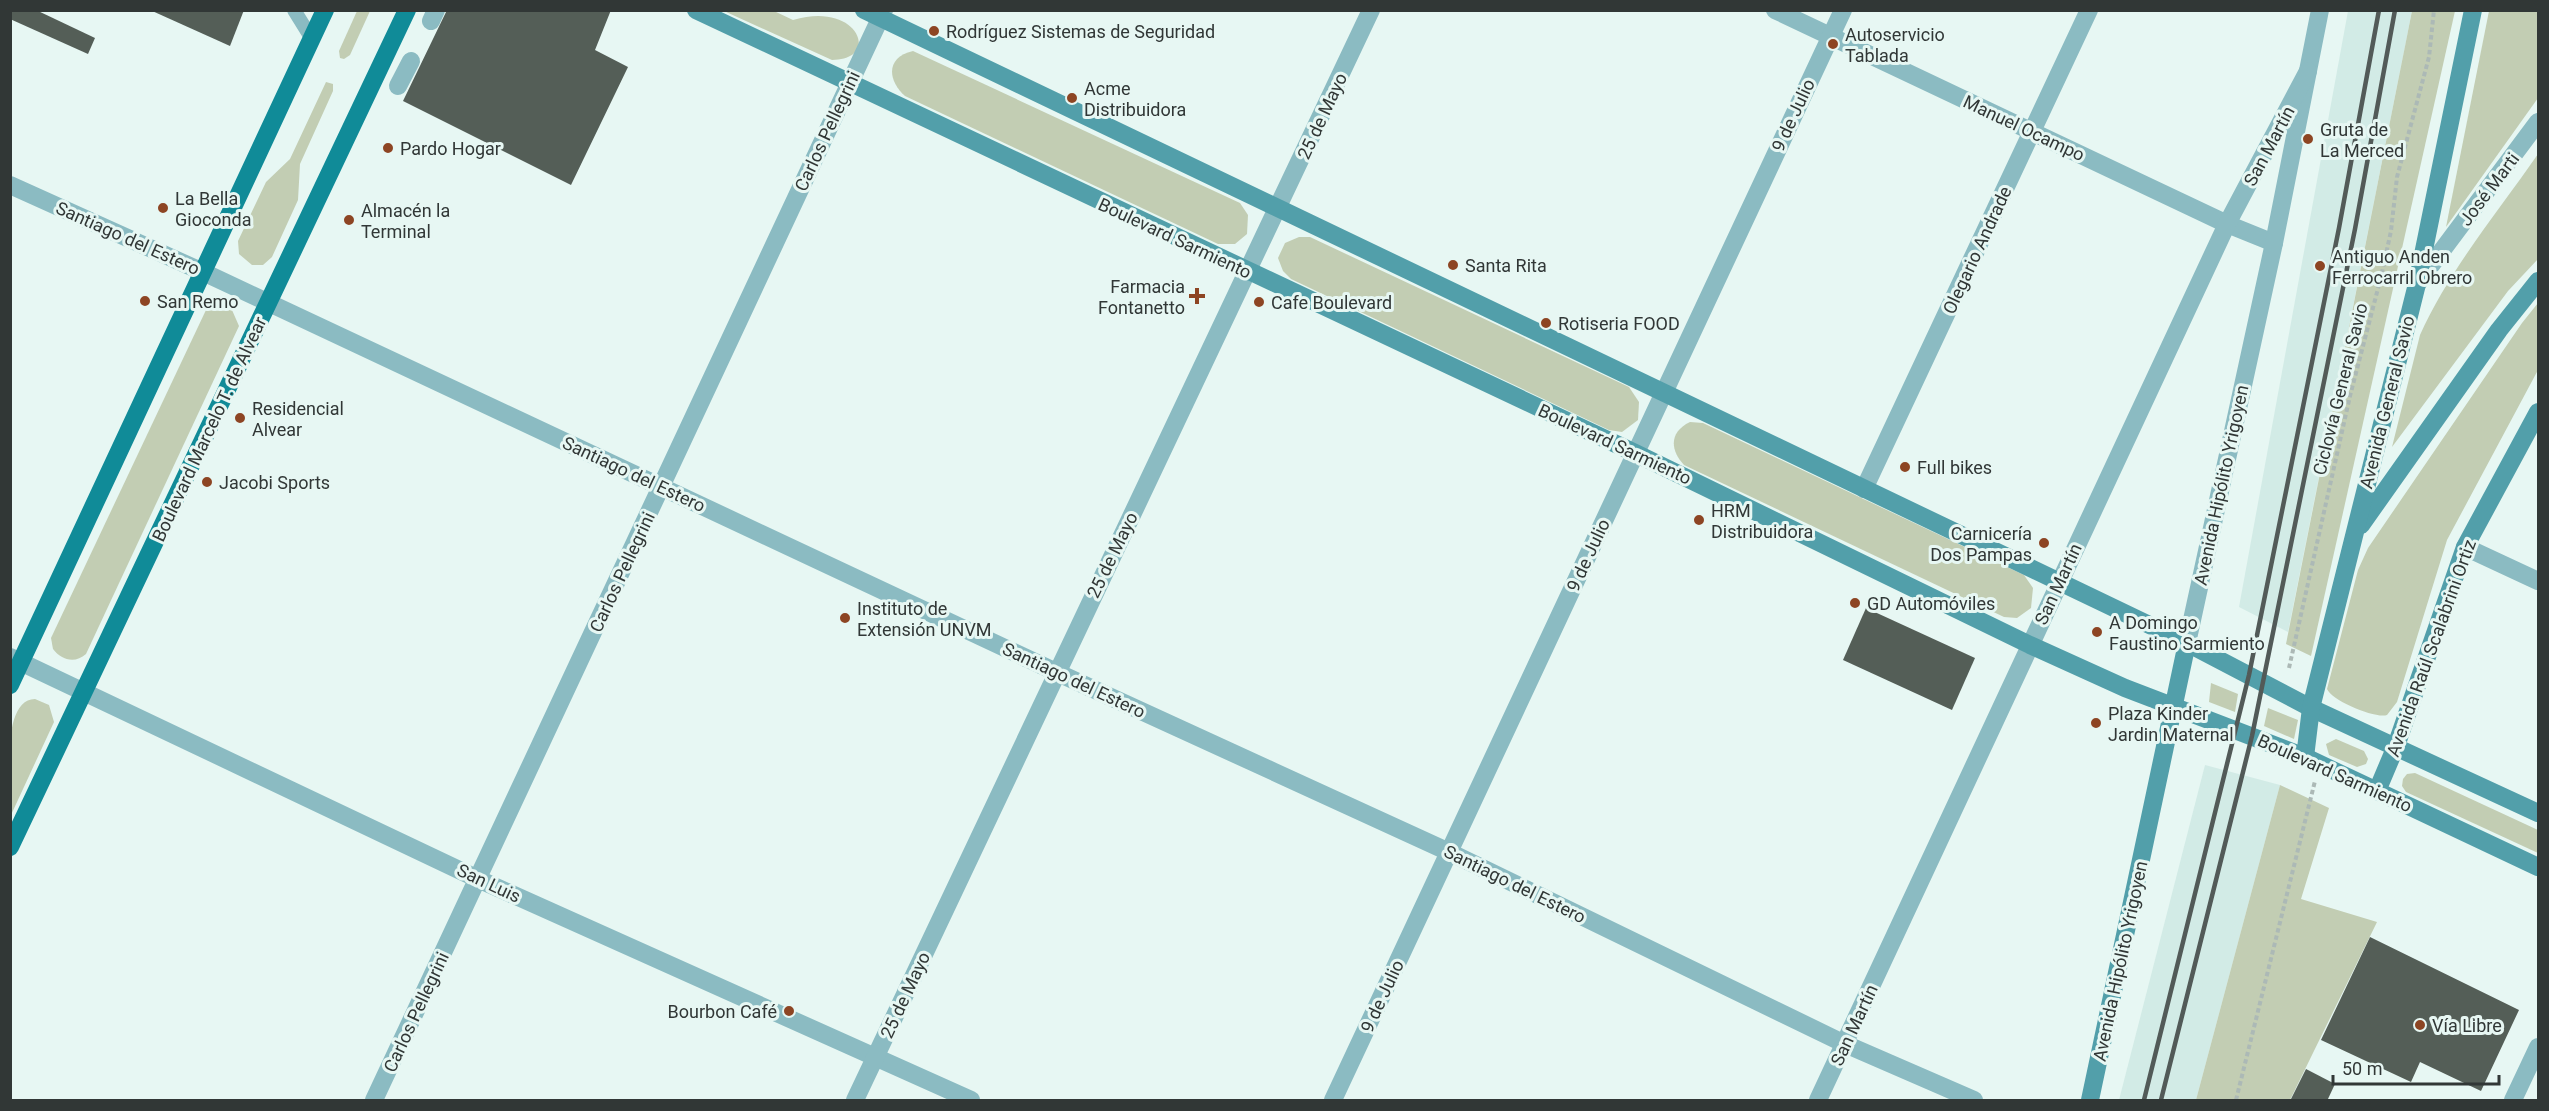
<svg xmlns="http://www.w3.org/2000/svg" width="2549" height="1111" font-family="Roboto,sans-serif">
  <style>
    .built { fill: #d2ebe6 }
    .green { fill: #c2cdb3 }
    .building { fill: #545e57 }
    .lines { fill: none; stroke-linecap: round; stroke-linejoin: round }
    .path { stroke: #acb9b6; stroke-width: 4; stroke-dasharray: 4.5 3; stroke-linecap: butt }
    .service { stroke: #8bbbc2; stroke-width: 14 }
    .pedestrian { stroke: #8bbbc2; stroke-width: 18 }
    .minor { stroke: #8bbbc2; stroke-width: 18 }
    .secondary { stroke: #529faa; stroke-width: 18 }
    .primary { stroke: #108b98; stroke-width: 18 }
    .rail { stroke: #525a58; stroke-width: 4.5 }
    .poi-dot { fill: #8d4523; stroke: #e7f7f3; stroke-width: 2 }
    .labels { text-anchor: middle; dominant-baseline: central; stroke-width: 6; stroke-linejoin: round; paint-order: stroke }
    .poi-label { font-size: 18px; fill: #313736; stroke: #e7f7f3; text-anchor: start }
    .street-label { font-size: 18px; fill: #313736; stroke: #e7f7f3 }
  </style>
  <rect width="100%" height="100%" fill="#e7f7f3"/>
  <!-- built -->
  <g class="built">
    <polygon points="2348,11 2412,11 2288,632 2239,607"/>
    <polygon points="2205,765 2280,785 2196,1100 2119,1100"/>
  </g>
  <!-- green -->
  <g class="green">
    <polygon points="357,11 370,11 350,55 344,59 340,58 339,51"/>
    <path d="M 724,11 L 774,11 L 793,20 C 858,0 882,60 832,60 Z"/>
    <polygon points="2412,11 2455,11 2311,656 2286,644"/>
    <polygon points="2489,11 2538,11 2538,98 2446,227"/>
    <path d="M 913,51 L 1240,203 L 1248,215 L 1247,234 L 1235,244 L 1218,244 L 905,96 C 887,80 886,57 913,51 Z"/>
    <polygon points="326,82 333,84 333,91 300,164 298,200 272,257 263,265 252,265 239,254 238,241 266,182 290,159"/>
    <path d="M 2538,154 L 2538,259 L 2508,291 L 2392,447 L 2420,335 C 2449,270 2498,212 2538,154 Z"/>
    <polygon points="1299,237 1310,237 1629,387 1639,402 1638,420 1622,432 1609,430 1291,279 1283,271 1278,258 1285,243"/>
    <path d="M 2538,303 L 2538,370 L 2447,540 L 2397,702 L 2387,715 C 2376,719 2332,701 2327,689 L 2358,570 L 2368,548 L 2522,323 Z"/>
    <path d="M 214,305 L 232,310 L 239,326 L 86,654 C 75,664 61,660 53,649 L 51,638 L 206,310 Z"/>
    <path d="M 1690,422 L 1703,423 L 2024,575 L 2033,588 L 2031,608 L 2017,618 L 2004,617 L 1684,465 C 1670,450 1669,432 1690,422 Z"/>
    <polygon points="2211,683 2238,694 2235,712 2209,702"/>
    <path d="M 35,699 L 49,705 L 54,722 L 11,815 C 10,789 0,699 35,699 Z"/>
    <polygon points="2268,708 2298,720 2294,739 2264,726"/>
    <polygon points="2336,739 2364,751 2368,759 2366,764 2357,767 2329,755 2326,744"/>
    <polygon points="2415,773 2538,830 2538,853 2406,792 2402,786 2403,779 2407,774"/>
    <polygon points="2280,785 2329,808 2301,899 2377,922 2290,1100 2196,1100"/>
  </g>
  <!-- building -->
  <g class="building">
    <polygon points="10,10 36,10 95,38 88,54 10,19"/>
    <polygon points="150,10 244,10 230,46"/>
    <polygon points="447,10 611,10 595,50 628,67 571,185 403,101"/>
    <polygon points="1866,608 1975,658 1952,710 1843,660"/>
    <polygon points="2370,937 2519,1010 2481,1091 2420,1062 2411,1082 2321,1040"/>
    <polygon points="2306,1069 2335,1084 2327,1101 2290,1101"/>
  </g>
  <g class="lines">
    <!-- path -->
    <g class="path">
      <polyline points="2289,668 2350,396 2381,277 2391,231 2397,177 2429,57 2434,10"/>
      <polyline points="2236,1100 2315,781"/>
    </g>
    <!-- service -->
    <polyline class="service" points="294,10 312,39"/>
    <!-- pedestrian -->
    <g class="pedestrian">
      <polyline points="431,21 436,10"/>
      <polyline points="398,86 411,61"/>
    </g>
    <!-- minor -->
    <g class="minor">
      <polyline points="1775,10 2227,224 2274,243"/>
      <polyline points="10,185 203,272 1056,672 1449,852 1845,1044 1974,1100"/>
      <polyline points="2417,284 2538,122"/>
      <polyline points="1864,489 2089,10"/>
      <polyline points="2465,547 2538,581"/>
      <polyline points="2187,643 2274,243 2320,10"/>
      <polyline points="10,657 478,879 971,1100"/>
      <polyline points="374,1100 884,10"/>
      <polyline points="855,1100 1371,10"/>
      <polyline points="1333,1100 1843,10"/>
      <polyline points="1818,1100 2227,224 2308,71"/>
      <polyline points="2513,1100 2538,1047"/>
    </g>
    <!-- secondary -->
    <g class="secondary">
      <polyline points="696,10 1635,453 2030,645 2125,688 2305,757 2538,867"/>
      <polyline points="864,10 2187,643 2311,708 2538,813"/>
      <polyline points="2361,525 2499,330 2538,281"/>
      <polyline points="2305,757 2311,708 2417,284 2473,10"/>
      <polyline points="2377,791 2396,746 2465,547 2538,412"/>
      <polyline points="2090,1100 2187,643"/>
    </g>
    <!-- primary -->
    <g class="primary">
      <polyline points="10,685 325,10"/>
      <polyline points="10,847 407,10"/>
    </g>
    <!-- rail -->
    <g class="rail">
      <polyline points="2144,1100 2249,675 2339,228 2379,10"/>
      <polyline points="2161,1100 2252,736 2355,229 2395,10"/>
    </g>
  </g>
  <!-- markers -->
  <g class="poi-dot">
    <circle cx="934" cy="31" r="6"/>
    <circle cx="1833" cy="44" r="6"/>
    <circle cx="1072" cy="98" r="6"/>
    <circle cx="2308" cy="139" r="6"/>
    <circle cx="388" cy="148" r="6"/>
    <circle cx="163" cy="208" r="6"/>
    <circle cx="349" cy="220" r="6"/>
    <circle cx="1453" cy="265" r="6"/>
    <circle cx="2320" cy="266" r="6"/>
    <path d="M1194 287h6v6h6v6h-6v6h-6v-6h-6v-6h6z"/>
    <circle cx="145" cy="301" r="6"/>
    <circle cx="1259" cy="302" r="6"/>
    <circle cx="1546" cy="323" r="6"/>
    <circle cx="240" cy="418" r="6"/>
    <circle cx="1905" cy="467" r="6"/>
    <circle cx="207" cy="482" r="6"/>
    <circle cx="1699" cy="520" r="6"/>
    <circle cx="2044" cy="543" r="6"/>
    <circle cx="1855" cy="603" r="6"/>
    <circle cx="845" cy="618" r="6"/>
    <circle cx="2097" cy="632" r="6"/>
    <circle cx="2096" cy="723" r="6"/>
    <circle cx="789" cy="1011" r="6"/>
    <circle cx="2420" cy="1025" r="6"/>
  </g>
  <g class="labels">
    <!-- poi labels -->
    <g class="poi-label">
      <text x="946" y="31">Rodríguez Sistemas de Seguridad</text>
      <text x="1845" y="34">Autoservicio<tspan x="1845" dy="21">Tablada</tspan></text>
      <text x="1084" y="88">Acme<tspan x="1084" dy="21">Distribuidora</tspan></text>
      <text x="2320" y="129">Gruta de<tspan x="2320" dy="21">La Merced</tspan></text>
      <text x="400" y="148">Pardo Hogar</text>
      <text x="175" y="198">La Bella<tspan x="175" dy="21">Gioconda</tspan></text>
      <text x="361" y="210">Almacén la<tspan x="361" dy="21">Terminal</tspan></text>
      <text x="2332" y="256">Antiguo Anden<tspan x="2332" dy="21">Ferrocarril Obrero</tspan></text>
      <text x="1465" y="265">Santa Rita</text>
      <text x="1185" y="286" text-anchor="end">Farmacia<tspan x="1185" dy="21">Fontanetto</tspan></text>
      <text x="157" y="301">San Remo</text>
      <text x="1271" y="302">Cafe Boulevard</text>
      <text x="1558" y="323">Rotiseria FOOD</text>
      <text x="252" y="408">Residencial<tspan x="252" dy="21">Alvear</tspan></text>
      <text x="1917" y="467">Full bikes</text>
      <text x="219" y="482">Jacobi Sports</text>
      <text x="1711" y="510">HRM<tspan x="1711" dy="21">Distribuidora</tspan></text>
      <text x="2032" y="533" text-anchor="end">Carnicería<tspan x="2032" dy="21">Dos Pampas</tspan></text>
      <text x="1867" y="603">GD Automóviles</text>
      <text x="857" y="608">Instituto de<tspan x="857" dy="21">Extensión UNVM</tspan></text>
      <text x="2109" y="622">A Domingo<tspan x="2109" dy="21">Faustino Sarmiento</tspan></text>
      <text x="2108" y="713">Plaza Kinder<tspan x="2108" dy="21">Jardin Maternal</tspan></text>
      <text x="777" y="1011" text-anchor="end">Bourbon Café</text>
      <text x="2432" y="1025">Vía Libre</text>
    </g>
    <!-- street labels -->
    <g class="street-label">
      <text transform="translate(1793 115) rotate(-65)">9 de Julio</text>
      <text transform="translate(1322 116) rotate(-65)">25 de Mayo</text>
      <text transform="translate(2024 128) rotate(25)">Manuel Ocampo</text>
      <text transform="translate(827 131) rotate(-65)">Carlos Pellegrini</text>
      <text transform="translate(2269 146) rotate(-62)">San Martín</text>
      <text transform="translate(2489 189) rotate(-53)">José Marti</text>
      <text transform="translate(128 238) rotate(24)">Santiago del Estero</text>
      <text transform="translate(1175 238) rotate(25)">Boulevard Sarmiento</text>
      <text transform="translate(1977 250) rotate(-65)">Olegario Andrade</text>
      <text transform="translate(2340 389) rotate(-76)">Ciclovía General Savio</text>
      <text transform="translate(2387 402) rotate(-76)">Avenida General Savio</text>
      <text transform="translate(209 429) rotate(-65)">Boulevard Marcelo T. de Alvear</text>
      <text transform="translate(1615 444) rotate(25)">Boulevard Sarmiento</text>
      <text transform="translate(634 474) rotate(25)">Santiago del Estero</text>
      <text transform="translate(2221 485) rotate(-78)">Avenida Hipólito Yrigoyen</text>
      <text transform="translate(1112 555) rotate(-64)">25 de Mayo</text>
      <text transform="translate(1588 555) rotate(-65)">9 de Julio</text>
      <text transform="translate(622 572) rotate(-65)">Carlos Pellegrini</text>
      <text transform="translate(2058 584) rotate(-65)">San Martín</text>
      <text transform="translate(2431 648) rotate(-70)">Avenida Raúl Scalabrini Ortiz</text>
      <text transform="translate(1074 680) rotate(25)">Santiago del Estero</text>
      <text transform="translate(2335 773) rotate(24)">Boulevard Sarmiento</text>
      <text transform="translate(489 883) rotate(25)">San Luis</text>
      <text transform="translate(1515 884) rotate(26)">Santiago del Estero</text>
      <text transform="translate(2120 961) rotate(-78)">Avenida Hipólito Yrigoyen</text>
      <text transform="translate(905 995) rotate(-65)">25 de Mayo</text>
      <text transform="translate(1382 996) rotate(-65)">9 de Julio</text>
      <text transform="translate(416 1012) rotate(-65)">Carlos Pellegrini</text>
      <text transform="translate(1854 1025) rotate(-65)">San Martín</text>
    </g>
  </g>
  <!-- border -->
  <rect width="2549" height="1111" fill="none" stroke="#313736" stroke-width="24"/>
  <!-- scale -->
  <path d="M2333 1075v9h166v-9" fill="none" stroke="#313736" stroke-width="3"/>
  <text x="2342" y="1075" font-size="18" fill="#313736" stroke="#e7f7f3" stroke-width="4.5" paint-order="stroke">50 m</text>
</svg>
